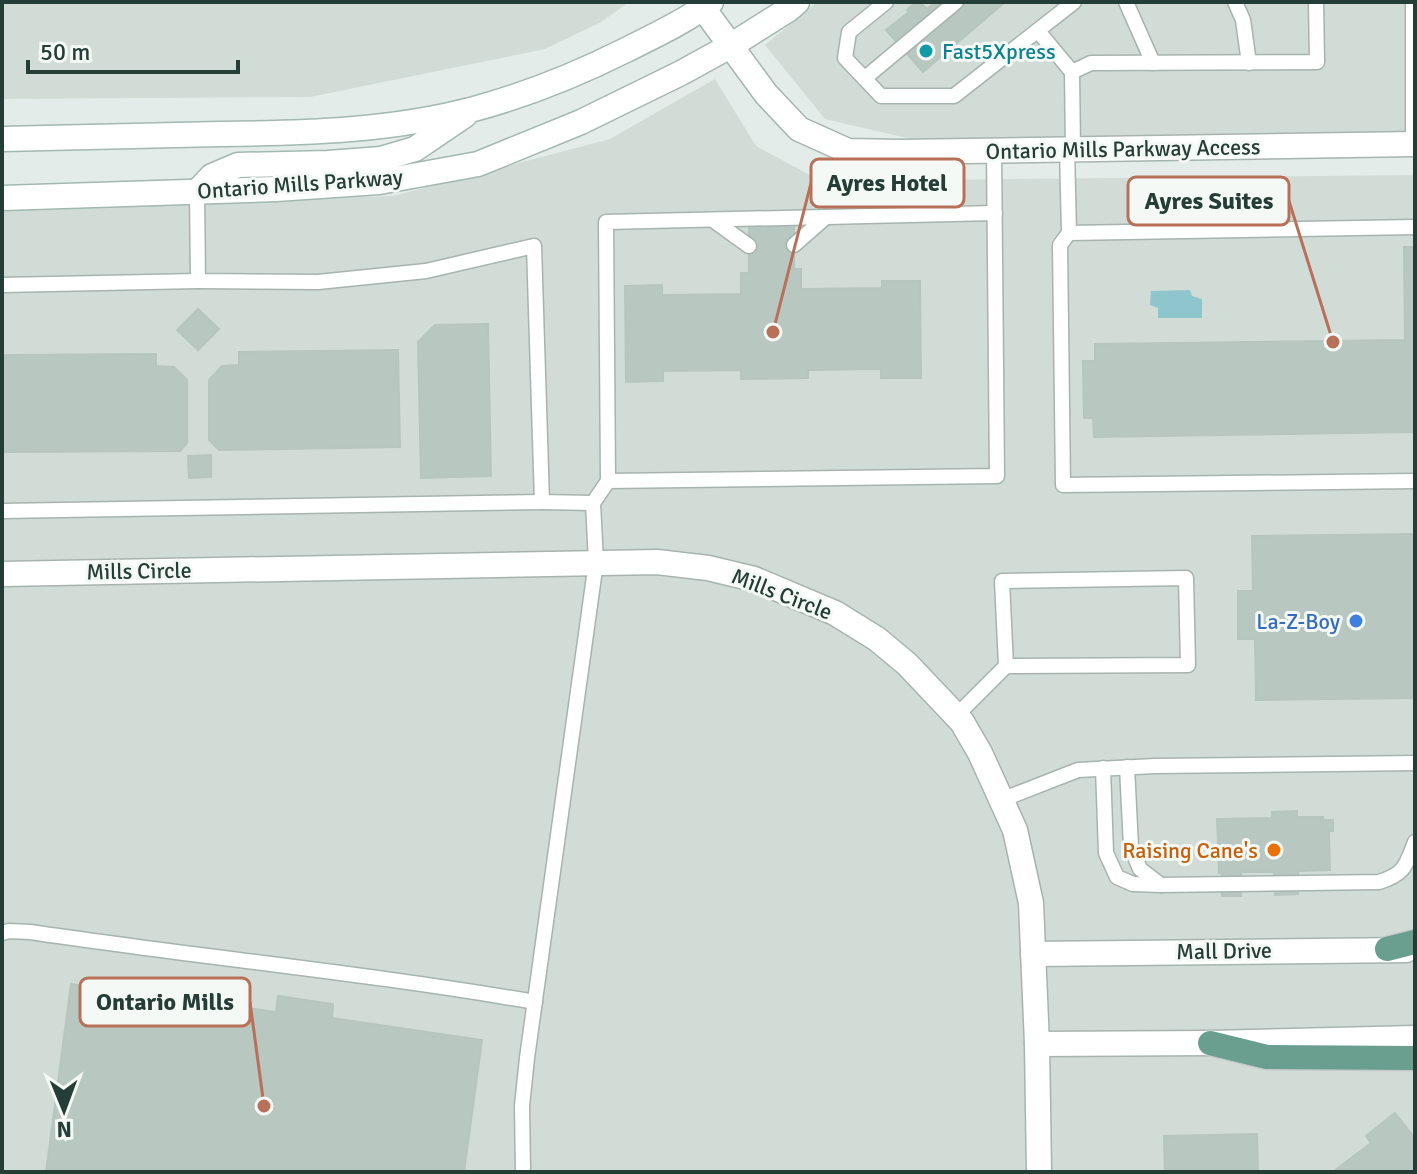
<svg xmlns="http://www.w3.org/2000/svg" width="1417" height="1174" font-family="Signika,sans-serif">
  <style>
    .built { fill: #d2dcd7 }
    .water { fill: #8fc6ce }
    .building { fill: #b9c7c1; stroke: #b6c6bf; stroke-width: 2 }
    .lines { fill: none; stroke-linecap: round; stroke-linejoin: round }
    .lane-casing { stroke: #a6b4af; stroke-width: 17 }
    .street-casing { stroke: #a6b4af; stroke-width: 27 }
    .secondary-casing { stroke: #a2b8b0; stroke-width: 27 }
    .primary-casing { stroke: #c2c9c7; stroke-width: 27 }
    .lane { stroke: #fff; stroke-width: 14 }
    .street { stroke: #fff; stroke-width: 24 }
    .secondary { stroke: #fff; stroke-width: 24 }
    .primary { stroke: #6a9f90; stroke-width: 24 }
    .culture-dot { fill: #0f9aa8; stroke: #f4f9f6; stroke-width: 3 }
    .shop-dot { fill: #3f7fe0; stroke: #f4f9f6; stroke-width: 3 }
    .food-dot { fill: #e8710a; stroke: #f4f9f6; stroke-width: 3 }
    .labels { text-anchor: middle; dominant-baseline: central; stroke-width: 6; stroke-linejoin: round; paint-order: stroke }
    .culture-label { font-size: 22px; fill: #0d838f; stroke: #f4f9f6; text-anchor: start }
    .street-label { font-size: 22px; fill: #243d36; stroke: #f4f9f6 }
    .shop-label { font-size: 22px; fill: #366cbe; stroke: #f4f9f6; text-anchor: end }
    .food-label { font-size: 22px; fill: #c56008; stroke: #f4f9f6; text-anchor: end }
    .leader { fill: none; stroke: #b97058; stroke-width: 3 }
    .callout-dot { fill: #b97058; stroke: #f4f9f6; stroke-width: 3 }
    .callout { fill: #f4f9f6; stroke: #b97058; stroke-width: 3 }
    .callout-label { font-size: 24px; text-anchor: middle; font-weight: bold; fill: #243d36 }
  </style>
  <rect width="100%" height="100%" fill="#e3ece8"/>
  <!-- built -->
  <g class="built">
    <polygon points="2,2 629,2 601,22 545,49 310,97 2,99"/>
    <polygon points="817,2 1415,2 1415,133 911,139 825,119 765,45"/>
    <polygon points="715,79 756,146 821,181 1415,175 1415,1172 2,1172 2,207 393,196 610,139"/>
  </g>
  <!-- water -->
  <polygon class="water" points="1190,290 1192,296 1202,299 1202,318 1158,318 1158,308 1150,305 1151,291"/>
  <!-- building -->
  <g class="building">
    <polygon points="916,2 920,2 927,9 936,2 1005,2 923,72 886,30 909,12 907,10"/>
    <polygon points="749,222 794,222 794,269 801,269 801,289 882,288 882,281 920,281 921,378 881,378 881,369 808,370 808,378 741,379 741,370 663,371 663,381 626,382 625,286 662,285 662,295 741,294 741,273 749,273"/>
    <polygon points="1404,247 1415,247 1415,432 1094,437 1093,418 1084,418 1083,361 1095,361 1095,344 1405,340"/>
    <polygon points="198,309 219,329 198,350 177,330"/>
    <polygon points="488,324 491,476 421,478 418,342 435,325"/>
    <polygon points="398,350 400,447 219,450 209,440 209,380 222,366 239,365 239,352"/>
    <polygon points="156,354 156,366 174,367 187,380 187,443 180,451 2,452 2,355"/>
    <polygon points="211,455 211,477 189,478 188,456"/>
    <polygon points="1415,534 1415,698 1256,700 1255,639 1238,639 1238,591 1253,591 1252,536"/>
    <polygon points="1297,811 1297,817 1323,817 1323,820 1333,820 1333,831 1329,831 1330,870 1298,871 1298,894 1275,895 1274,872 1241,872 1241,896 1222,896 1222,873 1219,873 1217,819 1272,818 1272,812"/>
    <polygon points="71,984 276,1012 278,996 333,1004 332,1018 482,1040 464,1172 46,1172"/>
    <polygon points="1395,1113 1415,1138 1415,1172 1316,1172 1334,1171 1371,1143 1366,1136"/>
    <polygon points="1257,1134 1258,1172 1165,1172 1164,1136"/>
  </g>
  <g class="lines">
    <defs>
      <g id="lane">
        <polyline points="886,2 849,32 845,58 881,96 954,96 1074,2"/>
        <polyline points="1126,2 1153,63"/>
        <polyline points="1235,2 1243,20 1249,63"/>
        <polyline points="1413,2 1413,144"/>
        <polyline points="1038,31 1072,72"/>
        <polyline points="865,78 956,2"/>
        <polyline points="1067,149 1069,233 1060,245 1063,485 1415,481"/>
        <polyline points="1073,149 1072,72 1091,63 1317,62 1316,2"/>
        <polyline points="197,192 198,281 318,282 426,271 534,246 542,502 593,503"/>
        <polyline points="713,220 749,246"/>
        <polyline points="1069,233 1415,227"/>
        <polyline points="794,245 826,217"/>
        <polyline points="2,285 198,281"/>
        <polyline points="608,481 606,222 995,213"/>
        <polyline points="2,511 542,502"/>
        <polyline points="956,716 1006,666 1188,665 1186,578 1002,581 1006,666"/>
        <polyline points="1127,767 1131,847 1140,869 1161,885"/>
        <path d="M 1103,768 L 1106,853 L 1117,877 L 1133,884 L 1161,885 L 1379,882 C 1405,874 1406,865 1415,842"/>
        <polyline points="1001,800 1078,770 1155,766 1415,763"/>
        <path d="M 2,933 L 9,931 L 30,932 C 198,957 367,973 535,1002"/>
        <polyline points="523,1172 522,1106 527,1058 596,562 593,503 608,481 997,476 994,151"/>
      </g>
      <g id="street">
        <polyline points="703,8 766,94 799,129 848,151 901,152 1415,144"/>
        <polyline points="2,574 657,562 708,568 754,579 835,613 877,639 907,664 962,722 980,753 1015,830 1031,903 1037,1044 1039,1172"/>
        <polyline points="1033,954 1406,950"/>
        <polyline points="1037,1044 1210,1043 1415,1038"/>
      </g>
      <g id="secondary">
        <path d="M 2,139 C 75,137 148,136 220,134 C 305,133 391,131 474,109 C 526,95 578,74 626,50 C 654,36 686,21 711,2"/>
        <polyline points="197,192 212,176 238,165 328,163 381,159 415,149 465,115"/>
        <polyline points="2,198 276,189 379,182 478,164 581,122 681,73 732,45 789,9 797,2"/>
      </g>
      <g id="primary">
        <polyline points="1387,949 1415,942"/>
        <polyline points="1210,1043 1267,1057 1415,1058"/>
      </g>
    </defs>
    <!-- lane casing -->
    <use href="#lane" class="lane-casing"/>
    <!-- street casing -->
    <use href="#street" class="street-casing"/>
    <!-- secondary casing -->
    <use href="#secondary" class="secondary-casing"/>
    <!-- primary casing -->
    <use href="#primary" class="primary-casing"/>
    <!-- lane -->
    <use href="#lane" class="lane"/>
    <!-- street -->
    <use href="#street" class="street"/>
    <!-- secondary -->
    <use href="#secondary" class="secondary"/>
    <!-- primary -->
    <use href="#primary" class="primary"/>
  </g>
  <!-- markers -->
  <circle class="culture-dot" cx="926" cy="51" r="8"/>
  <circle class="shop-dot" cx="1356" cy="621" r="8"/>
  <circle class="food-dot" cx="1274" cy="850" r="8"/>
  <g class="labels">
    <!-- culture labels -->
    <g class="culture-label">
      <text x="942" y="51">Fast5Xpress</text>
    </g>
    <!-- street labels -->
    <g class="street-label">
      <text transform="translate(1123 149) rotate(-1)">Ontario Mills Parkway Access</text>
      <text transform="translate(300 184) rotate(-4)">Ontario Mills Parkway</text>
      <text transform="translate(139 571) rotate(-1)">Mills Circle</text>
      <text transform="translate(782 594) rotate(21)">Mills Circle</text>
      <text transform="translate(1224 951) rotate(-1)">Mall Drive</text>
    </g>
    <!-- shop labels -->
    <g class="shop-label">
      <text x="1340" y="621">La-Z-Boy</text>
    </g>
    <!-- food labels -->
    <g class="food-label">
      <text x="1258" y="850">Raising Cane's</text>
    </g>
  </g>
  <!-- callouts -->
  <path class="leader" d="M773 332L811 183M1333 342L1289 201M264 1106L250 1002"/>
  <g class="callout-dot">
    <circle cx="773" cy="332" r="8"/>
    <circle cx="1333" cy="342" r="8"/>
    <circle cx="264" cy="1106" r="8"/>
  </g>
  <g class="callout">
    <rect x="811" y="159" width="153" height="48" rx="8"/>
    <rect x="1128" y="177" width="161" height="48" rx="8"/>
    <rect x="80" y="978" width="170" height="48" rx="8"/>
  </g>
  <g class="callout-label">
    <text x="887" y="191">Ayres Hotel</text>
    <text x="1209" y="209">Ayres Suites</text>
    <text x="165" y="1010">Ontario Mills</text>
  </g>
  <!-- border -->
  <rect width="1417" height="1174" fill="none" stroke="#243d36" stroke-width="8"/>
  <!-- north arrow -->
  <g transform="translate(64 1110) rotate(179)" stroke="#f4f9f6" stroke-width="6" paint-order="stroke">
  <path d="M0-6L14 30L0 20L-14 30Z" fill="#243d36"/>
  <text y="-12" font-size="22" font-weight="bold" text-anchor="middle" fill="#243d36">N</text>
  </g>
  <!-- scale -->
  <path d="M28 60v12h210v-12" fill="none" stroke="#243d36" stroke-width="4"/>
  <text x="40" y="60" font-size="24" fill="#243d36" stroke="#f4f9f6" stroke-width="6" paint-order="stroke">50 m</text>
</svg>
